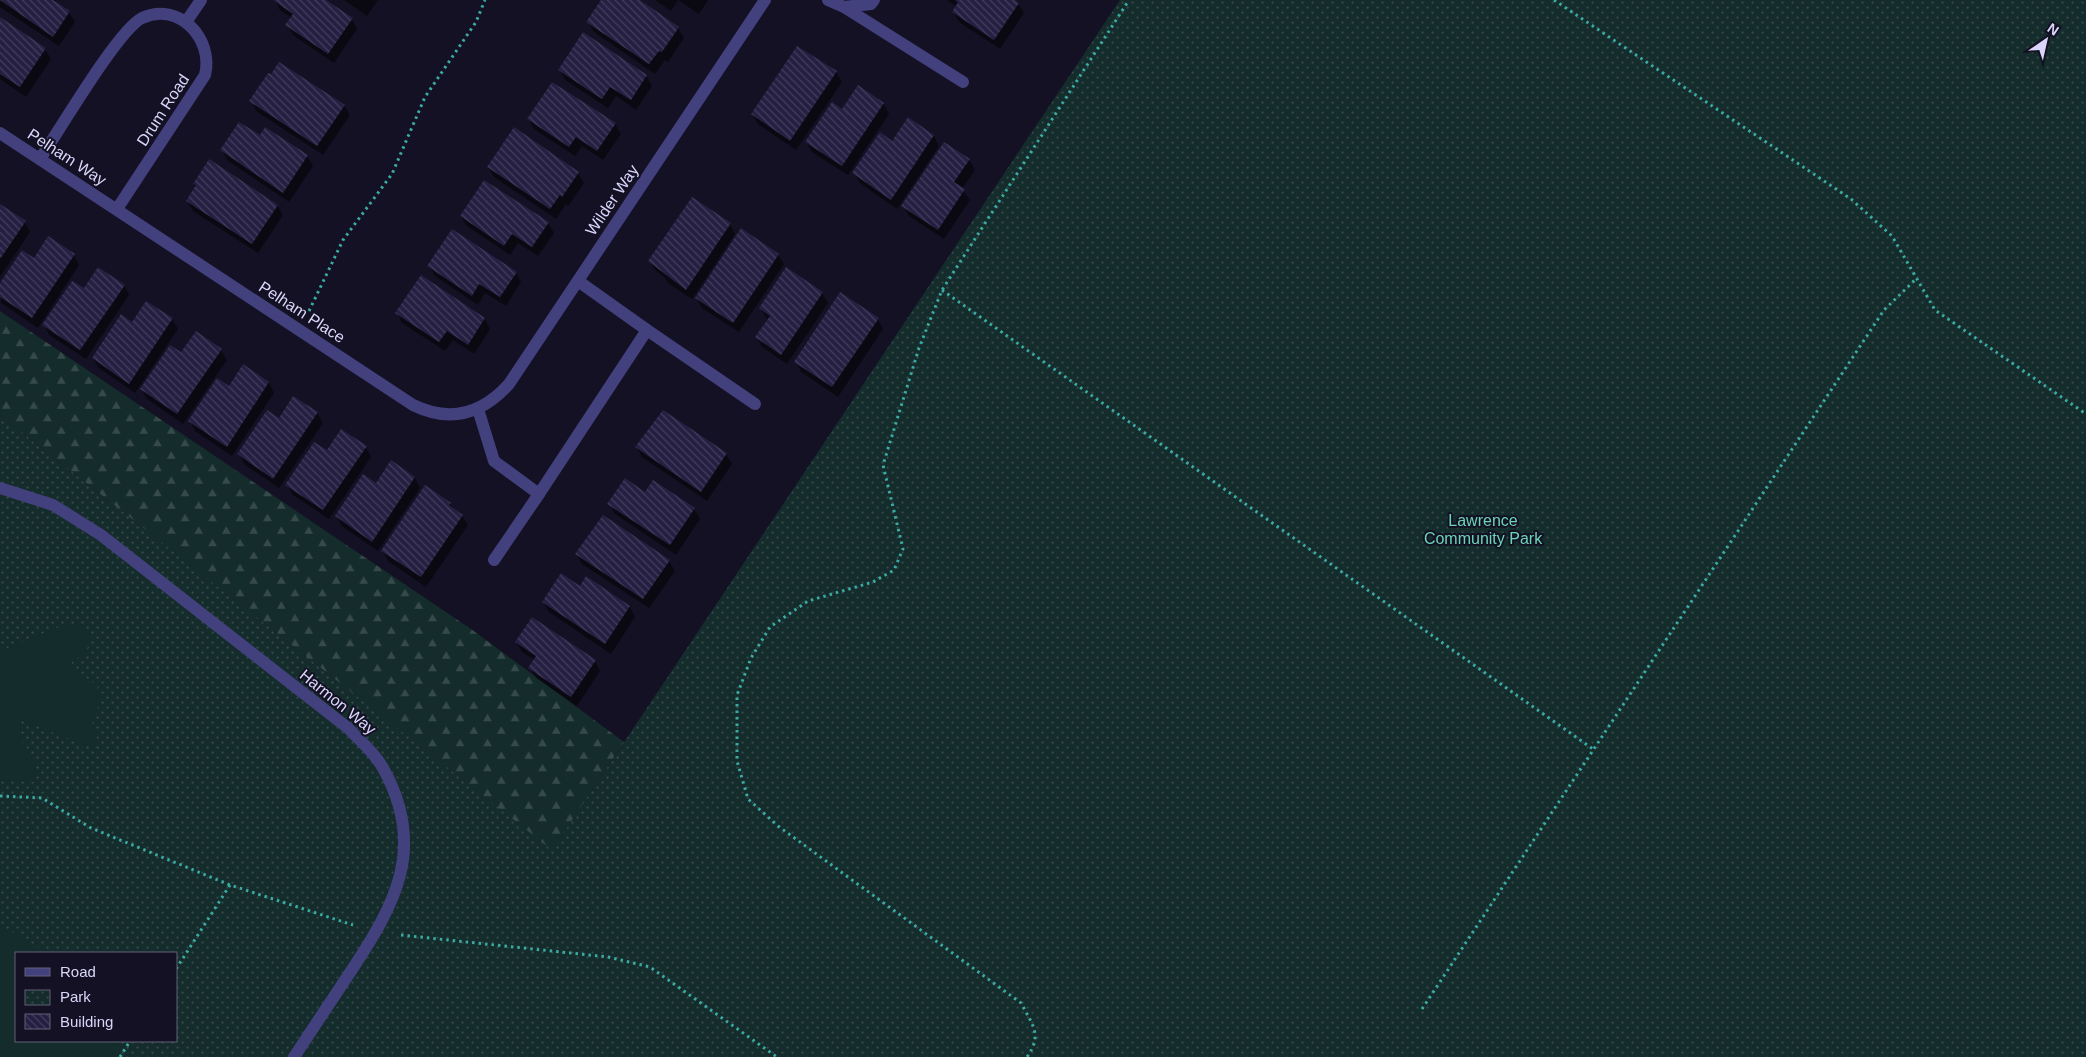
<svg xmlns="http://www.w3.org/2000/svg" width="2086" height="1057" font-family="Helvetica,sans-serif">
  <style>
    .forest { fill: url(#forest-firs) }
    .park { fill: url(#park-dots); fill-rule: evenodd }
    .pitch { fill: #142c2b }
    .shadow { fill: #0007 }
    .building { fill: url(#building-back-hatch) }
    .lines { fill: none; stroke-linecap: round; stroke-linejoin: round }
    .path { stroke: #3baaa2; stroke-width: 3; stroke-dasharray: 2.5 4; stroke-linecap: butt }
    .lane { stroke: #42407d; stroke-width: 12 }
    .street { stroke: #42407d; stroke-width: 12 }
    .labels { text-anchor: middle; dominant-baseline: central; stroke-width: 4; stroke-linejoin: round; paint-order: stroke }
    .street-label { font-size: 16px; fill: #dad6fb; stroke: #131123 }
    .park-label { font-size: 16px; fill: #6ad4b8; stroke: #131123 }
  </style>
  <defs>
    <pattern id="forest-firs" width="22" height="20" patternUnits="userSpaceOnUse" patternTransform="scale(1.25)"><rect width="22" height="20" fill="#142c2b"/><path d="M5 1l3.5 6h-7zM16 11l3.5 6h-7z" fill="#364a4b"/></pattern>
    <pattern id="park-dots" width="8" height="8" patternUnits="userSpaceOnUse" patternTransform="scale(1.25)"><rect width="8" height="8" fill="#142c2b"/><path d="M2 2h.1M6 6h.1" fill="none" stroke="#364a4b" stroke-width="1.8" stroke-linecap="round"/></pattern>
    <pattern id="building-back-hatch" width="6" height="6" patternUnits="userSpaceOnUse" patternTransform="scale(1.25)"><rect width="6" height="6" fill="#251f42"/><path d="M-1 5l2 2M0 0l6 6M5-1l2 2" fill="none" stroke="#443f5e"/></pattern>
  </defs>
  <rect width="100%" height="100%" fill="#131123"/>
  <!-- forest -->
  <polygon class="forest" points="0,311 471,629 624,742 552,851 0,415"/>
  <!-- park -->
  <path class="park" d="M 1120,0 L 2086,0 L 2086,1057 L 0,1057 L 0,415 L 552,850 ZM 16,953 L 176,953 L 176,1041 L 16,1041 Z"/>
  <!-- pitch -->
  <g class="pitch">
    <polygon points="67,624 86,628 91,642 84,653 67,666 97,685 100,701 92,724 99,732 93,748 21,720 20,737 33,758 36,782 0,780 0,651"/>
    <polygon points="0,925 48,953 16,953 16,1041 123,1041 113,1057 0,1057"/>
  </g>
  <!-- shadow -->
  <g class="shadow">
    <polygon points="0,0 56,0 55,2 69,12 75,22 59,46 0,7"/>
    <polygon points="275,0 324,0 352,19 357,29 334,63 293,35 287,25 292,18 280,10"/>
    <polygon points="344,0 378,0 367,16"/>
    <polygon points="603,0 637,0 678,28 684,38 668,62 665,60 655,74 594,32 588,22"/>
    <polygon points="655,0 678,0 671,11"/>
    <polygon points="678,0 708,0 699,14"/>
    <polygon points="947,0 1013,0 1018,4 1024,13 1000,49 959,22 953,12 957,7"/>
    <polygon points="0,19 45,49 51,59 26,97 0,79"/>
    <polygon points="560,70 646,76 652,86 636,110 616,96 608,108 565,80"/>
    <polygon points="836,72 842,82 796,150 758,124 752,114"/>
    <polygon points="859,87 884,104 889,114 848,175 812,152 806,142 843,111"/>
    <polygon points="251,101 344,105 350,115 323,155 256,111"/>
    <polygon points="528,119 615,124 621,134 603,160 582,146 575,156 534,129"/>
    <polygon points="260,136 307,156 313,166 289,202 227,160 222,150"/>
    <polygon points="934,136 939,146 897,209 860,183 854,173"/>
    <polygon points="969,160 975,170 962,189 970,200 944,239 909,216 903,206"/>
    <polygon points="488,167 578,173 584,183 568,206 566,204 556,219 494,177"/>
    <polygon points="194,184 277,205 283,215 258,253 193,211 187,201 196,187"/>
    <polygon points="0,206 25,222 30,232 0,277"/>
    <polygon points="461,217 548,223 554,233 538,256 518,243 510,255 467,226"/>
    <polygon points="730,224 735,234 692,299 668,283 665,278 656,271 650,262"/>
    <polygon points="778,254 784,264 739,332 702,308 696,298"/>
    <polygon points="74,255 79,265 38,328 1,303 0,285 34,260"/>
    <polygon points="429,266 516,272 521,282 506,306 485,293 478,305 435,276"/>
    <polygon points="421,277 485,319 490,329 474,354 453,340 445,351 402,323 397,313"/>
    <polygon points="124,285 129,295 86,359 49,335 44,325 84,290"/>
    <polygon points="822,293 828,303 787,364 762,347 757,337 768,320 760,308"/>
    <polygon points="172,319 178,329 135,393 99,368 93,358 133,324"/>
    <polygon points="878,319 883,329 838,397 801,372 796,362"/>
    <polygon points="221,350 227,360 183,424 147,399 141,389 181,354"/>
    <polygon points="243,366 269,383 274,393 232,456 195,431 190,421 229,388"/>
    <polygon points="294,398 317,413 323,423 279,488 244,464 239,454 279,420"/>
    <polygon points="664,411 726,454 732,464 707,501 642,457 636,447"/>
    <polygon points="366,447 371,457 329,519 293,495 287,485 327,452"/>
    <polygon points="391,462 415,478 420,488 378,551 342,526 336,516 376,485"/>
    <polygon points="645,493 694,509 700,519 676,555 615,514 609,504"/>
    <polygon points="450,504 454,510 462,516 468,525 426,587 388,561 383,551"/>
    <polygon points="576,554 669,561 675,571 649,608 582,564"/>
    <polygon points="587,578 630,607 635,617 611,654 549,612 543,602 580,588"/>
    <polygon points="516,642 595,661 600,671 577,706 536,678 530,668 535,660 522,652"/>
  </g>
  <!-- building -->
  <g class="building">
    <polygon points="0,0 53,0 70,11 53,37"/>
    <polygon points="273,0 326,0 353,18 328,54 285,25 293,14"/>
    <polygon points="601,0 640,0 679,27 662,52 659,51 649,64 586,22"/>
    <polygon points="955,0 1015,0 1019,3 994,40 952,12 958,2"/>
    <polygon points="0,17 46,48 20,87 0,74"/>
    <polygon points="583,32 647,75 631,100 610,87 602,99 558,70"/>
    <polygon points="797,46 837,71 790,141 751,114"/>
    <polygon points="279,62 345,105 317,146 249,101 268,73 271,74"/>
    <polygon points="552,82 616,123 597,151 576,137 569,147 527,119"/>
    <polygon points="858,85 884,103 842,166 805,142 832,102 842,109"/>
    <polygon points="908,117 934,135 891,200 852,173 880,132 892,141"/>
    <polygon points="239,122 260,135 265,127 308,155 283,193 220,150"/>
    <polygon points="514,127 579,172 562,197 560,195 550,209 487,167"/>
    <polygon points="944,142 970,159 954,182 965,189 938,230 901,206"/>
    <polygon points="209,159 278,205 252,244 186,201 196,185 193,184"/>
    <polygon points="484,180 549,222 532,247 512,234 504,246 460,216"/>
    <polygon points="692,197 731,223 686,290 648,261"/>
    <polygon points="0,204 26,221 0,259"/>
    <polygon points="741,228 779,254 733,323 695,298"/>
    <polygon points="452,229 517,272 500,297 479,284 472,296 427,266"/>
    <polygon points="48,236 75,254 32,318 0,297 0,283 22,250 34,258"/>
    <polygon points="98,267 125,285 80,350 42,325 72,281 84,288"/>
    <polygon points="786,267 823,292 781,355 755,337 770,316 759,308"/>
    <polygon points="421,275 485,318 468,345 447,331 439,342 395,313"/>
    <polygon points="840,292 879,318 832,387 794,362"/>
    <polygon points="146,301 173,318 129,384 92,358 121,314 132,322"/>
    <polygon points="196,331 222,349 177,414 140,389 170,345 181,352"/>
    <polygon points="243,364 269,382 227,447 188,421 217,378 229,386"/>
    <polygon points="293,396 318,412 273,479 237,454 267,410 279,418"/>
    <polygon points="663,410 727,453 701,492 635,447"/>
    <polygon points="341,429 367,446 323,510 285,485 314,442 327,450"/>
    <polygon points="391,460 415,477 372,542 335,516 363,474 376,483"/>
    <polygon points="625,478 645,492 653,480 695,508 670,545 607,504"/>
    <polygon points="425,485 451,503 449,505 463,515 421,577 381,551"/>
    <polygon points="603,515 670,560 643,599 575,554"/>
    <polygon points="561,573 580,586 586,576 630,606 605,644 542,602"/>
    <polygon points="532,617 596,660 571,697 528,668 536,656 515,642"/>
  </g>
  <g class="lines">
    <!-- path -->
    <g class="path">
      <polyline points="1554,0 1851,199 1892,236 1935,310 2086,414"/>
      <polyline points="942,290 1593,749"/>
      <polyline points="309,311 343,240 392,174 425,97 476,22 485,0"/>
      <polyline points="0,796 42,798 91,828 230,885 353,925"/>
      <polyline points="401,935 608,957 650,967 777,1057"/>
      <polyline points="176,969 230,885"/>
      <polyline points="1422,1009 1884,310 1917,278"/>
      <polyline points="120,1057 130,1041"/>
      <path d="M 1027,1057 C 1043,1035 1032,1024 1021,1003 L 778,826 L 748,799 L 737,761 L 737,695 L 751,658 L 770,627 L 808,601 L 873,582 L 894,570 L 903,549 L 883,465 L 919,348 L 942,290 L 1129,0"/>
    </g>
    <!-- lane -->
    <g class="lane">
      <polyline points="844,7 963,82"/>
      <polyline points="647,330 755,404"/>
      <polyline points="494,560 539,494"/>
    </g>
    <!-- street -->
    <g class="street">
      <polyline points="828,0 844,7 871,4 874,0"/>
      <polyline points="186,22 201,0"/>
      <path d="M 0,133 L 413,405 C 450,423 482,414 509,384 L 765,0"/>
      <path d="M 40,159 C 59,131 118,30 142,18 C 179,1 214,39 205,75 L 117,209"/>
      <polyline points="478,409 494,461 539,494 647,330 578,281"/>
      <path d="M 0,488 L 53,505 L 101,535 L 348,728 C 360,741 374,752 383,768 C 427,847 396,903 351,971 C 332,1000 313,1028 294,1057"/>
    </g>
  </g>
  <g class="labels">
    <!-- street labels -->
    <g class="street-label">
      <text transform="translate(163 110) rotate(-57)">Drum Road</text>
      <text transform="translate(67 157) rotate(33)">Pelham Way</text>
      <text transform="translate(612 200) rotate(-56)">Wilder Way</text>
      <text transform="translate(302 312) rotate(33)">Pelham Place</text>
      <text transform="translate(338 702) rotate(39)">Harmon Way</text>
    </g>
    <!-- park labels -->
    <g class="park-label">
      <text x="1483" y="520">Lawrence<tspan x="1483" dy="18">Community Park</tspan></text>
    </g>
  </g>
  <!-- legend -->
  <rect x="15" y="952" width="162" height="90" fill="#131123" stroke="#636079"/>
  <rect x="25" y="968" width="25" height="8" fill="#42407d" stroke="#636079"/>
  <text x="60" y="977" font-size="15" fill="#dad6fb">Road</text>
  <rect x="25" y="990" width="25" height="15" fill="url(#park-dots)" stroke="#636079"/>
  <text x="60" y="1002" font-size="15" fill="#dad6fb">Park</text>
  <rect x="25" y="1014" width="25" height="15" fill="url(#building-back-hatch)" stroke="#636079"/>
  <text x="60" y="1027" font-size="15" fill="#dad6fb">Building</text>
  <!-- north arrow -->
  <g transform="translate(2046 40) rotate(34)" stroke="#131123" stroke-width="4" paint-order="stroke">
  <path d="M0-4L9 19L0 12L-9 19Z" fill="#dad6fb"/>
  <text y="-8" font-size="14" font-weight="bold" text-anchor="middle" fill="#dad6fb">N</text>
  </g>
</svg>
